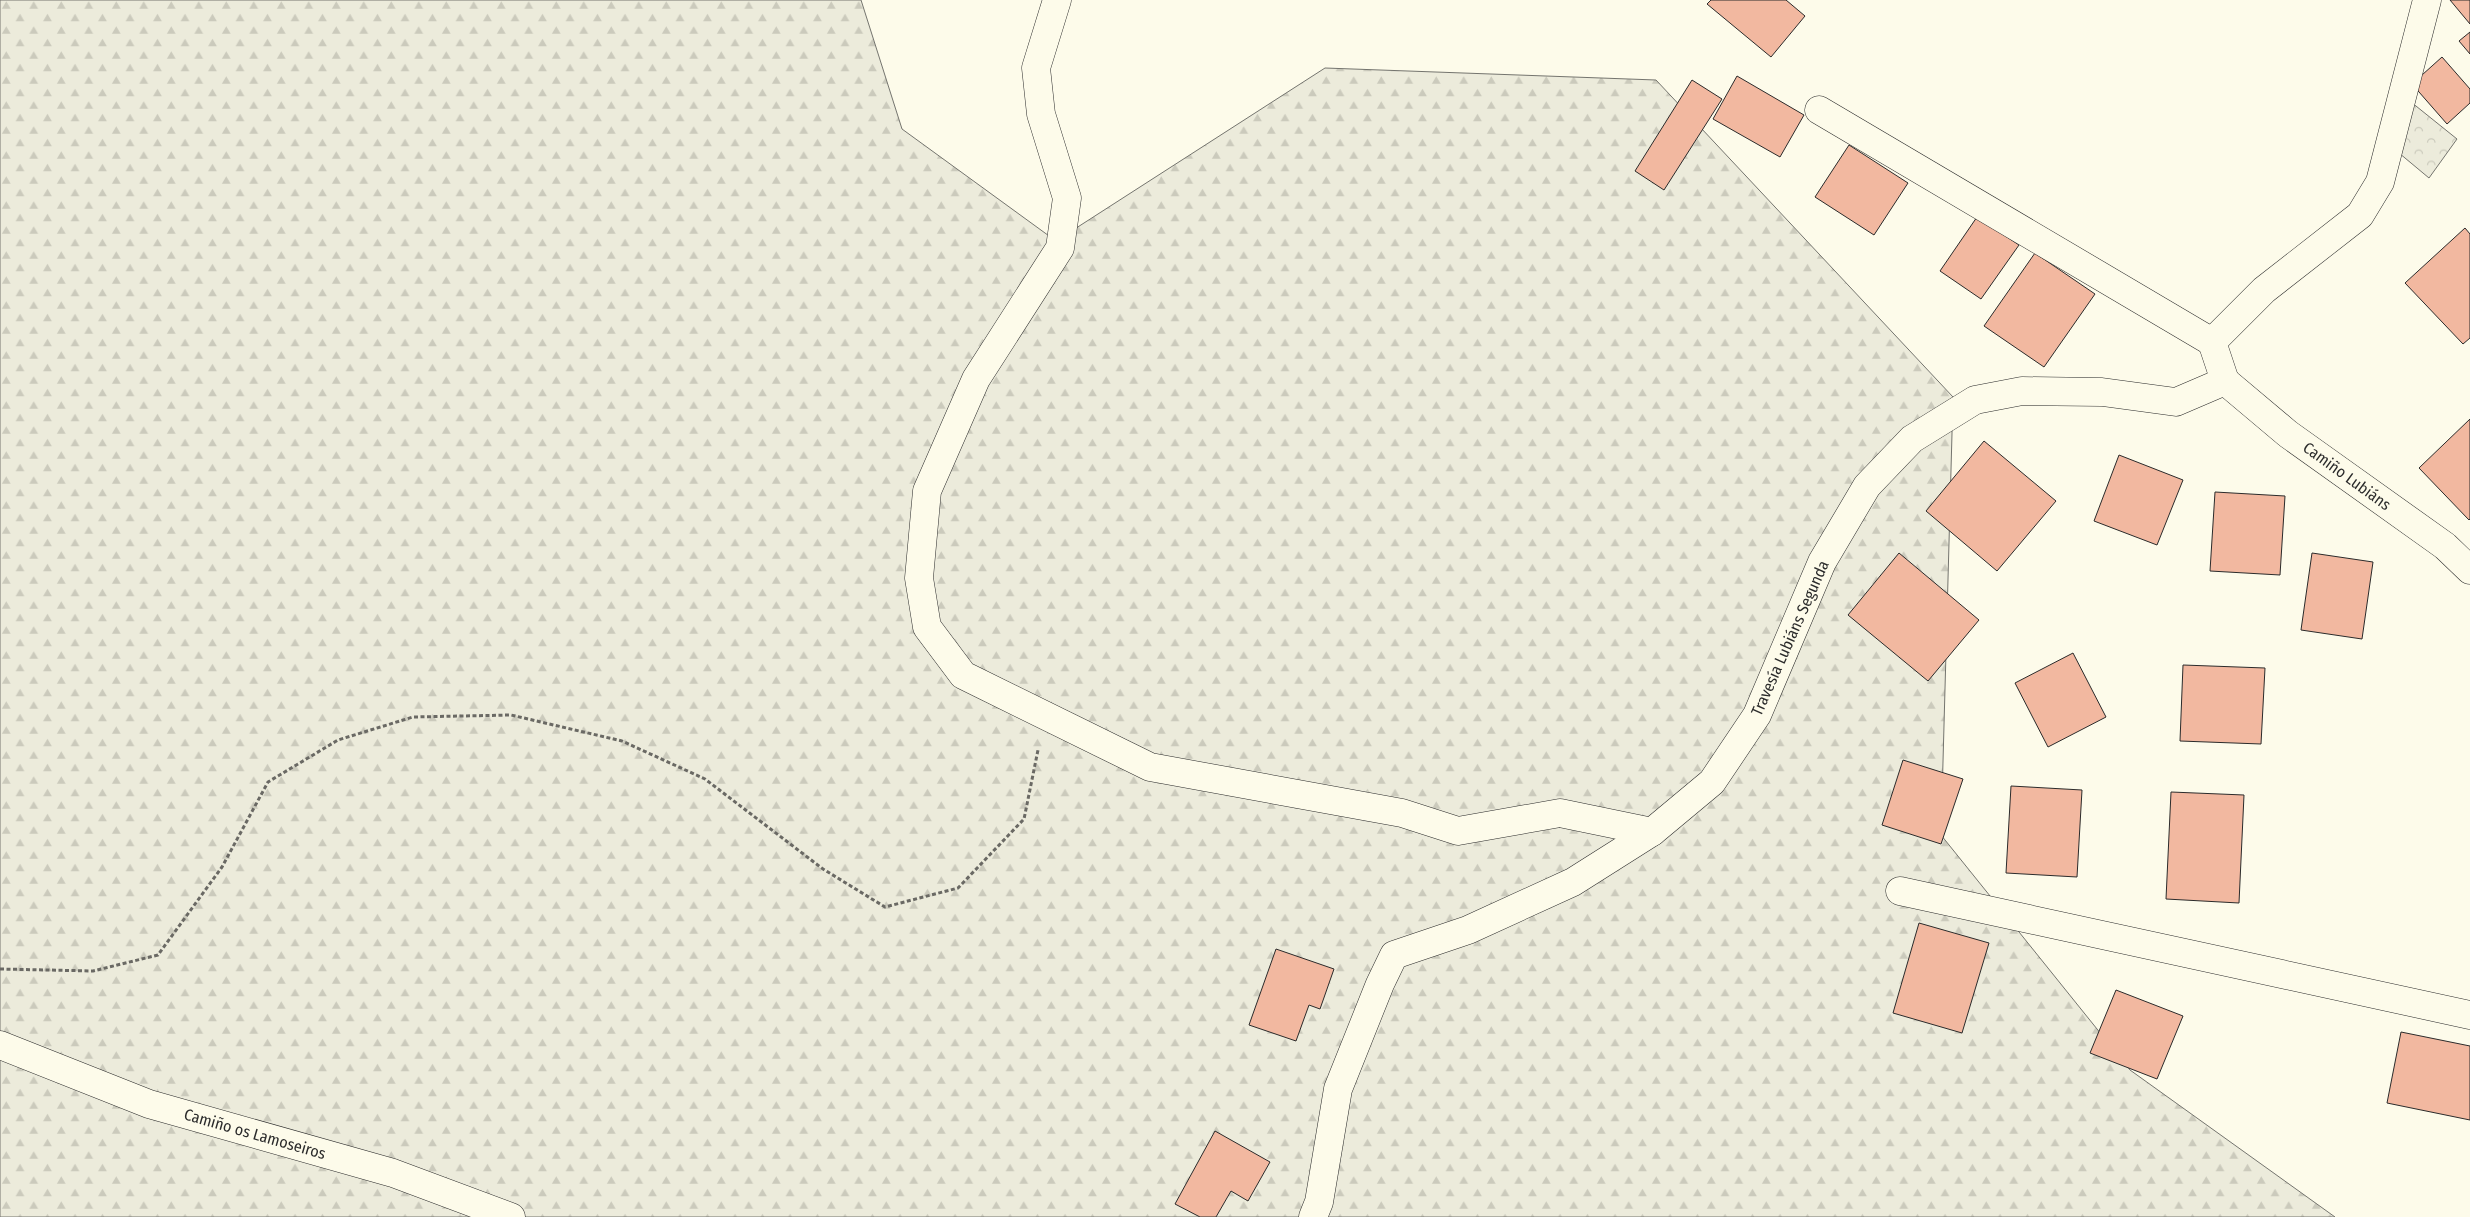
<svg xmlns="http://www.w3.org/2000/svg" width="2470" height="1217" font-family="'Fira Sans Condensed',sans-serif">
  <style>
    .forest { fill: url(#forest-firs); stroke: #74746e }
    .park { fill: url(#park-crowns); stroke: #74746e }
    .building { fill: #f2b8a0; stroke: #2b2b2b }
    .lines { fill: none; stroke-linecap: round; stroke-linejoin: round }
    .minor-casing { stroke: #2b2b2b; stroke-width: 29 }
    .path { stroke: #6a6964; stroke-width: 3; stroke-dasharray: 4 2.5; stroke-linecap: butt }
    .minor { stroke: #fdfbea; stroke-width: 28 }
    .labels { text-anchor: middle; dominant-baseline: central; stroke-width: 4; stroke-linejoin: round; paint-order: stroke }
    .street-label { font-size: 16px; fill: #2b2b2b; stroke: #fdfbea }
  </style>
  <defs>
    <pattern id="forest-firs" width="22" height="20" patternUnits="userSpaceOnUse" patternTransform="scale(1.25)"><rect width="22" height="20" fill="#ecebdb"/><path d="M5 1l3.5 6h-7zM16 11l3.5 6h-7z" fill="#cbcabc"/></pattern>
    <pattern id="park-crowns" width="20" height="18" patternUnits="userSpaceOnUse" patternTransform="scale(1.25)"><rect width="20" height="18" fill="#ecebdb"/><path d="M2 6a3 3 0 1 1 6 0M12 15a3 3 0 1 1 6 0" fill="none" stroke="#cbcabc"/></pattern>
  </defs>
  <rect width="100%" height="100%" fill="#fdfbea"/>
  <!-- forest -->
  <polygon class="forest" points="0,0 861,0 902,129 1056,241 1325,68 1656,80 1953,397 1941,835 2130,1070 2335,1217 0,1217"/>
  <!-- park -->
  <polygon class="park" points="2406,98 2457,139 2429,178 2393,148"/>
  <!-- building -->
  <g class="building">
    <polygon points="1711,0 1786,0 1805,16 1771,57 1707,4"/>
    <polygon points="2450,0 2470,0 2470,24"/>
    <polygon points="2470,32 2470,54 2459,41"/>
    <polygon points="2442,57 2470,89 2470,103 2447,124 2412,84"/>
    <polygon points="1737,76 1804,115 1780,157 1713,119"/>
    <polygon points="1692,80 1722,99 1664,190 1635,171"/>
    <polygon points="1849,145 1908,183 1874,235 1815,197"/>
    <polygon points="1977,217 2019,245 1981,299 1940,271"/>
    <polygon points="2465,228 2470,234 2470,338 2463,344 2405,283"/>
    <polygon points="2035,253 2095,294 2044,367 1984,326"/>
    <polygon points="2470,419 2470,519 2469,520 2419,468"/>
    <polygon points="1984,441 2056,501 1997,571 1926,511"/>
    <polygon points="2119,455 2183,480 2157,545 2094,521"/>
    <polygon points="2215,492 2285,496 2280,575 2210,571"/>
    <polygon points="1899,553 1979,620 1928,681 1848,615"/>
    <polygon points="2312,553 2373,562 2362,639 2301,630"/>
    <polygon points="2073,653 2106,717 2048,747 2015,683"/>
    <polygon points="2183,665 2265,668 2261,744 2180,741"/>
    <polygon points="1903,760 1963,779 1941,844 1882,825"/>
    <polygon points="2011,786 2082,790 2077,877 2006,873"/>
    <polygon points="2171,792 2244,795 2239,903 2166,899"/>
    <polygon points="1919,923 1989,943 1962,1033 1893,1013"/>
    <polygon points="1276,949 1334,969 1320,1009 1309,1005 1296,1041 1249,1025"/>
    <polygon points="2116,990 2183,1016 2157,1079 2090,1053"/>
    <polygon points="2401,1032 2470,1046 2470,1120 2387,1103"/>
    <polygon points="1215,1131 1270,1162 1248,1201 1231,1191 1216,1217 1200,1217 1175,1204"/>
  </g>
  <g class="lines">
    <defs>
      <g id="minor">
        <polyline points="1057,0 1036,68 1041,114 1067,198 1060,248 976,379 927,491 919,578 927,627 963,675 1150,767 1402,813 1458,831 1560,813 1652,832"/>
        <polyline points="1819,110 2212,342"/>
        <polyline points="2225,381 2212,342 2264,290 2360,215 2380,182 2427,0"/>
        <polyline points="2225,381 2288,434 2445,546 2470,570"/>
        <polyline points="1900,891 2470,1015"/>
        <polyline points="0,1045 149,1104 393,1173 511,1217"/>
        <polyline points="1313,1217 1319,1202 1338,1089 1380,984 1394,955 1468,930 1573,882 1652,832 1712,782 1757,715 1822,562 1867,486 1912,439 1975,400 2022,391 2102,392 2176,402 2225,381"/>
      </g>
    </defs>
    <!-- minor casing -->
    <use href="#minor" class="minor-casing"/>
    <!-- path -->
    <polyline class="path" points="0,969 93,971 158,955 222,867 268,782 338,740 413,717 511,715 622,741 705,779 823,869 885,907 958,888 1024,819 1038,750"/>
    <!-- minor -->
    <use href="#minor" class="minor"/>
  </g>
  <g class="labels">
    <!-- street labels -->
    <g class="street-label">
      <text transform="translate(2347 476) rotate(36)">Camiño Lubiáns</text>
      <text transform="translate(1790 638) rotate(-66)">Travesía Lubiáns Segunda</text>
      <text transform="translate(255 1134) rotate(16)">Camiño os Lamoseiros</text>
    </g>
  </g>
</svg>
